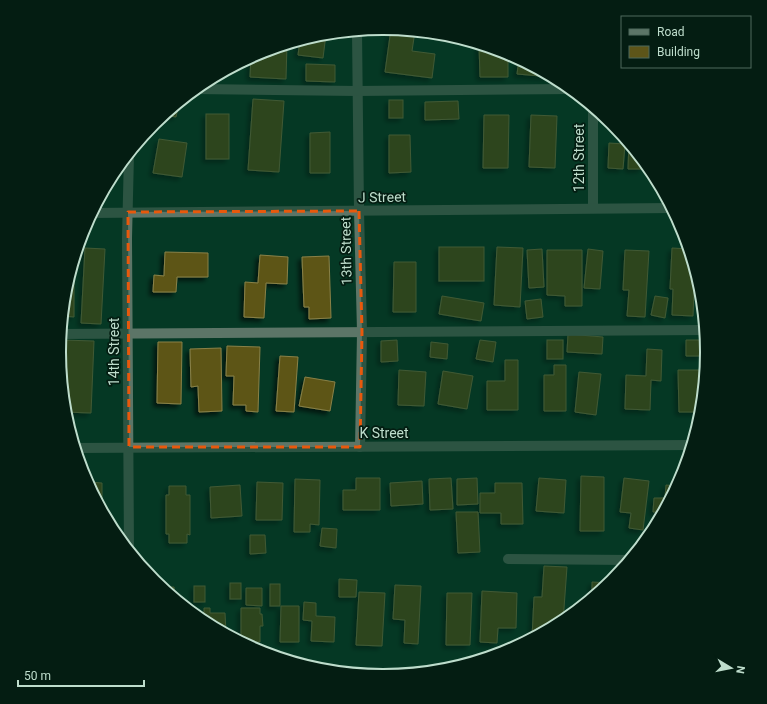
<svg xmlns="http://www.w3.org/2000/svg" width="767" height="704" font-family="Roboto,sans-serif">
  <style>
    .building { fill: #5d5519; stroke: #898147; filter: url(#shadow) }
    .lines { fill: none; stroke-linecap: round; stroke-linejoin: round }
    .minor { stroke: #5c7567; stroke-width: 10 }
    .marked { fill: none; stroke: #e8590c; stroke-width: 3; stroke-dasharray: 8 5; stroke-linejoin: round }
    .labels { text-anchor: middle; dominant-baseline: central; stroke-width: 3.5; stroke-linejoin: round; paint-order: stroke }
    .street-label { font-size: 14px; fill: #beddcc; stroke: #041d12 }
    .rim { fill: none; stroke: #beddcc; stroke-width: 2 }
  </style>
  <defs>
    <filter id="shadow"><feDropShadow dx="-3.5" dy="3.5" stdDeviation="2" flood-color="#0009"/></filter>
  </defs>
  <rect width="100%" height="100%" fill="#053925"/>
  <!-- building -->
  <g class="building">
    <polygon points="391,29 415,31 412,51 435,54 432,78 385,72"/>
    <polygon points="321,34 326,34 323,58 298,55 300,40"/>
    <polygon points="287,44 286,79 250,77 251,57 253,56 260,56 260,52"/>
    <polygon points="479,44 508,53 508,77 480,77"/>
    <polygon points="519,59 552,77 517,74"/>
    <polygon points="306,64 335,65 335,82 306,81"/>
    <polygon points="253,99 284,101 279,172 248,170"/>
    <rect x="389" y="100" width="14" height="18"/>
    <polygon points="458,101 459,119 425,120 425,102"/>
    <polygon points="179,103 176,117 164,115"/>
    <rect x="206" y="114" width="23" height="45"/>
    <polygon points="484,115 509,115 508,168 483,168"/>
    <polygon points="531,115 557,116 555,168 529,167"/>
    <polygon points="330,132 330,173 310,173 310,133"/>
    <polygon points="389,135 410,135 411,172 389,173"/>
    <polygon points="159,139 187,143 182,177 153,173"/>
    <polygon points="629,142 648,165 642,165 641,169 628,169"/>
    <polygon points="609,143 625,144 623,169 608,168"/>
    <rect x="439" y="247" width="45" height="34"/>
    <polygon points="497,247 523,248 520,307 494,305"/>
    <polygon points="85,248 105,249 101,324 81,323"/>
    <polygon points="672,248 689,249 695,268 693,316 672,315 673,289 670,289"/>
    <polygon points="542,249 544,287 529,288 527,250"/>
    <polygon points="588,249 603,251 600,289 584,288"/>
    <polygon points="547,250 582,250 582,306 565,306 565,296 547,295"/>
    <polygon points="625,250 649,251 645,317 627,316 629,290 623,290"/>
    <polygon points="165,252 208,253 208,277 177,277 176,292 153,292 154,275 164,276"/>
    <polygon points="260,255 288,257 287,284 266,283 264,318 244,317 245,282 258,283"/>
    <polygon points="329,256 331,318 309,319 309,307 304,307 302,257"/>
    <polygon points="74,261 74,317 63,316 66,289"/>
    <polygon points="394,262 416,262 416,312 393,312"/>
    <polygon points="442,296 484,303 481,321 439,314"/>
    <polygon points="655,296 668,298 665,318 651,315"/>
    <polygon points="541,299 543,317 527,319 525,301"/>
    <polygon points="568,334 603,337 602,354 567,352"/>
    <polygon points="63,340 94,341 91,413 65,412 61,371"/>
    <polygon points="397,340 398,361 381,362 381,341"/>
    <polygon points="480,340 496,342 493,362 476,359"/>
    <rect x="547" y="340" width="16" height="19"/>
    <polygon points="686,340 702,340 701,356 686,356"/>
    <polygon points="158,342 182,342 181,404 157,403"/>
    <polygon points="431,342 448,344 447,359 430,357"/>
    <polygon points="227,346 260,347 258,412 246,411 246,405 233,405 234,376 226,376"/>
    <polygon points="221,348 222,411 199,412 198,386 191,387 190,349"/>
    <polygon points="647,349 662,350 661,381 651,380 650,410 625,409 626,375 646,376"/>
    <polygon points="280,356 298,357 294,412 276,411"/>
    <polygon points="505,360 518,360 518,410 487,410 487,381 505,381"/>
    <polygon points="554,365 566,365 566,411 544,411 544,375 554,375"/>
    <polygon points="399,370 426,372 424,406 398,405"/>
    <polygon points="678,370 702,370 702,412 679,412"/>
    <polygon points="443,371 473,376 467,409 438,404"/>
    <polygon points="579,372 601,374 596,415 575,412"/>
    <polygon points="305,377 335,382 330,411 299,406"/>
    <polygon points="581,476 604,477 604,531 580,531"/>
    <polygon points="356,478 380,478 380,510 343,510 343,490 356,490"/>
    <polygon points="451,478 453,509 430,510 429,479"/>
    <polygon points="477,478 478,504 457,505 457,479"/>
    <polygon points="539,478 566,480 564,513 536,511"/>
    <polygon points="624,478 649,481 643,530 629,528 631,513 620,512"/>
    <polygon points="295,479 320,480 319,525 310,524 310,532 294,532"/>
    <polygon points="422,481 423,504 391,506 390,483"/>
    <polygon points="88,482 102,483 102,508"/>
    <polygon points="257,482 283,483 282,520 256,520"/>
    <polygon points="495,483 522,483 523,524 501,524 501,513 480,513 480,493 495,493"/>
    <polygon points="240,485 242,516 211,518 210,487"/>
    <polygon points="666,485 678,486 663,512 653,512 654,498 665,498"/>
    <polygon points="169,486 186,486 186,495 190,495 190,535 187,534 187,543 169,543 169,534 166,534 166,495 169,495"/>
    <polygon points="456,512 478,512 480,552 458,553"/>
    <polygon points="322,528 337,529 336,548 320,546"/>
    <polygon points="250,535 265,535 266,553 250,554"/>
    <polygon points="544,566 567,567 563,622 532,638 534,597 542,597"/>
    <polygon points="339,579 357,580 356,597 339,597"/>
    <polygon points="592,582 611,583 592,598"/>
    <rect x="230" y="583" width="11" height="16"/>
    <rect x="270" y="584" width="10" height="22"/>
    <polygon points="395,585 421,586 418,644 404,643 405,620 393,619"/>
    <rect x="194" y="586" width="11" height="16"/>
    <polygon points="162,587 174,587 175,598"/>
    <polygon points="246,588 262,588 262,606 246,605"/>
    <polygon points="482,591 517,593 516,628 498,628 497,643 480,642"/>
    <polygon points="359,592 385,593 382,646 356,645"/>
    <polygon points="447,593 472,593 470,645 446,645"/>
    <polygon points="304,602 316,603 316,616 335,617 334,642 311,641 312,621 303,620"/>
    <polygon points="281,606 299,606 299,642 280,642"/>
    <polygon points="204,608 210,608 210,613 225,613 226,633 200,619 200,613 204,613"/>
    <polygon points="241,608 260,608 260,614 262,614 263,626 260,626 260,642 247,642 247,638 241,638"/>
  </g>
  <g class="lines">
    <!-- minor -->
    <g class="minor">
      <polyline points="357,31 359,211 362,332 360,447"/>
      <polyline points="196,89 357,91 572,89"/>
      <polyline points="593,107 593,208"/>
      <polyline points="129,154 127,238 129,551"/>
      <polyline points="92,213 672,208"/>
      <polyline points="61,334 705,330"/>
      <polyline points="76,448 692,445"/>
      <polyline points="508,559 630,560"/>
      <polyline points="375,675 392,675"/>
    </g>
  </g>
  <!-- marked area -->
  <path d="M0 0H767V704H0ZM 359,211 L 362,332 L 360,447 L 129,447 L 128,212 Z" fill="#053925" fill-opacity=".55" fill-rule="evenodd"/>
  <path class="marked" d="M 359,211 L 362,332 L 360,447 L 129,447 L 128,212 Z"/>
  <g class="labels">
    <!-- street labels -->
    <g class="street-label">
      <text transform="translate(579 158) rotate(-90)">12th Street</text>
      <text transform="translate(382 197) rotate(-1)">J Street</text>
      <text transform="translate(346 251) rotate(-91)">13th Street</text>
      <text transform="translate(114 352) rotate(-90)">14th Street</text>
      <text x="384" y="433">K Street</text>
    </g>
  </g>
  <!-- crop -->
  <path d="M0 0H767V704H0ZM66 352a317 317 0 1 1 634 0a317 317 0 1 1-634 0Z" fill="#041d12" fill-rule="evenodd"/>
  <path class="rim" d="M66 352a317 317 0 1 1 634 0a317 317 0 1 1-634 0Z"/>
  <!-- legend -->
  <rect x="621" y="16" width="130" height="52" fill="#041d12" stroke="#4e6a5c"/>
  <rect x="629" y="29" width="20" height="6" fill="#5c7567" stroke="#4e6a5c"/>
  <text x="657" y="36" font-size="12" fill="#beddcc">Road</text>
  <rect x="629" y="46" width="20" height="12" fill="#5d5519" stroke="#4e6a5c"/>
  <text x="657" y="56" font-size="12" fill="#beddcc">Building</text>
  <!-- north arrow -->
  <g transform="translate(731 668) rotate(100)" stroke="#041d12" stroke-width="3" paint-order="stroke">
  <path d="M0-3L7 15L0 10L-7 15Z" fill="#beddcc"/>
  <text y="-6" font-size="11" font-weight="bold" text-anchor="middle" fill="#beddcc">N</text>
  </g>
  <!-- scale -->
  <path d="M18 680v6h126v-6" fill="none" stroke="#beddcc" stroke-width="2"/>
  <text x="24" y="680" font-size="12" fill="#beddcc" stroke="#041d12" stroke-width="3" paint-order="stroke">50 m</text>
</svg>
